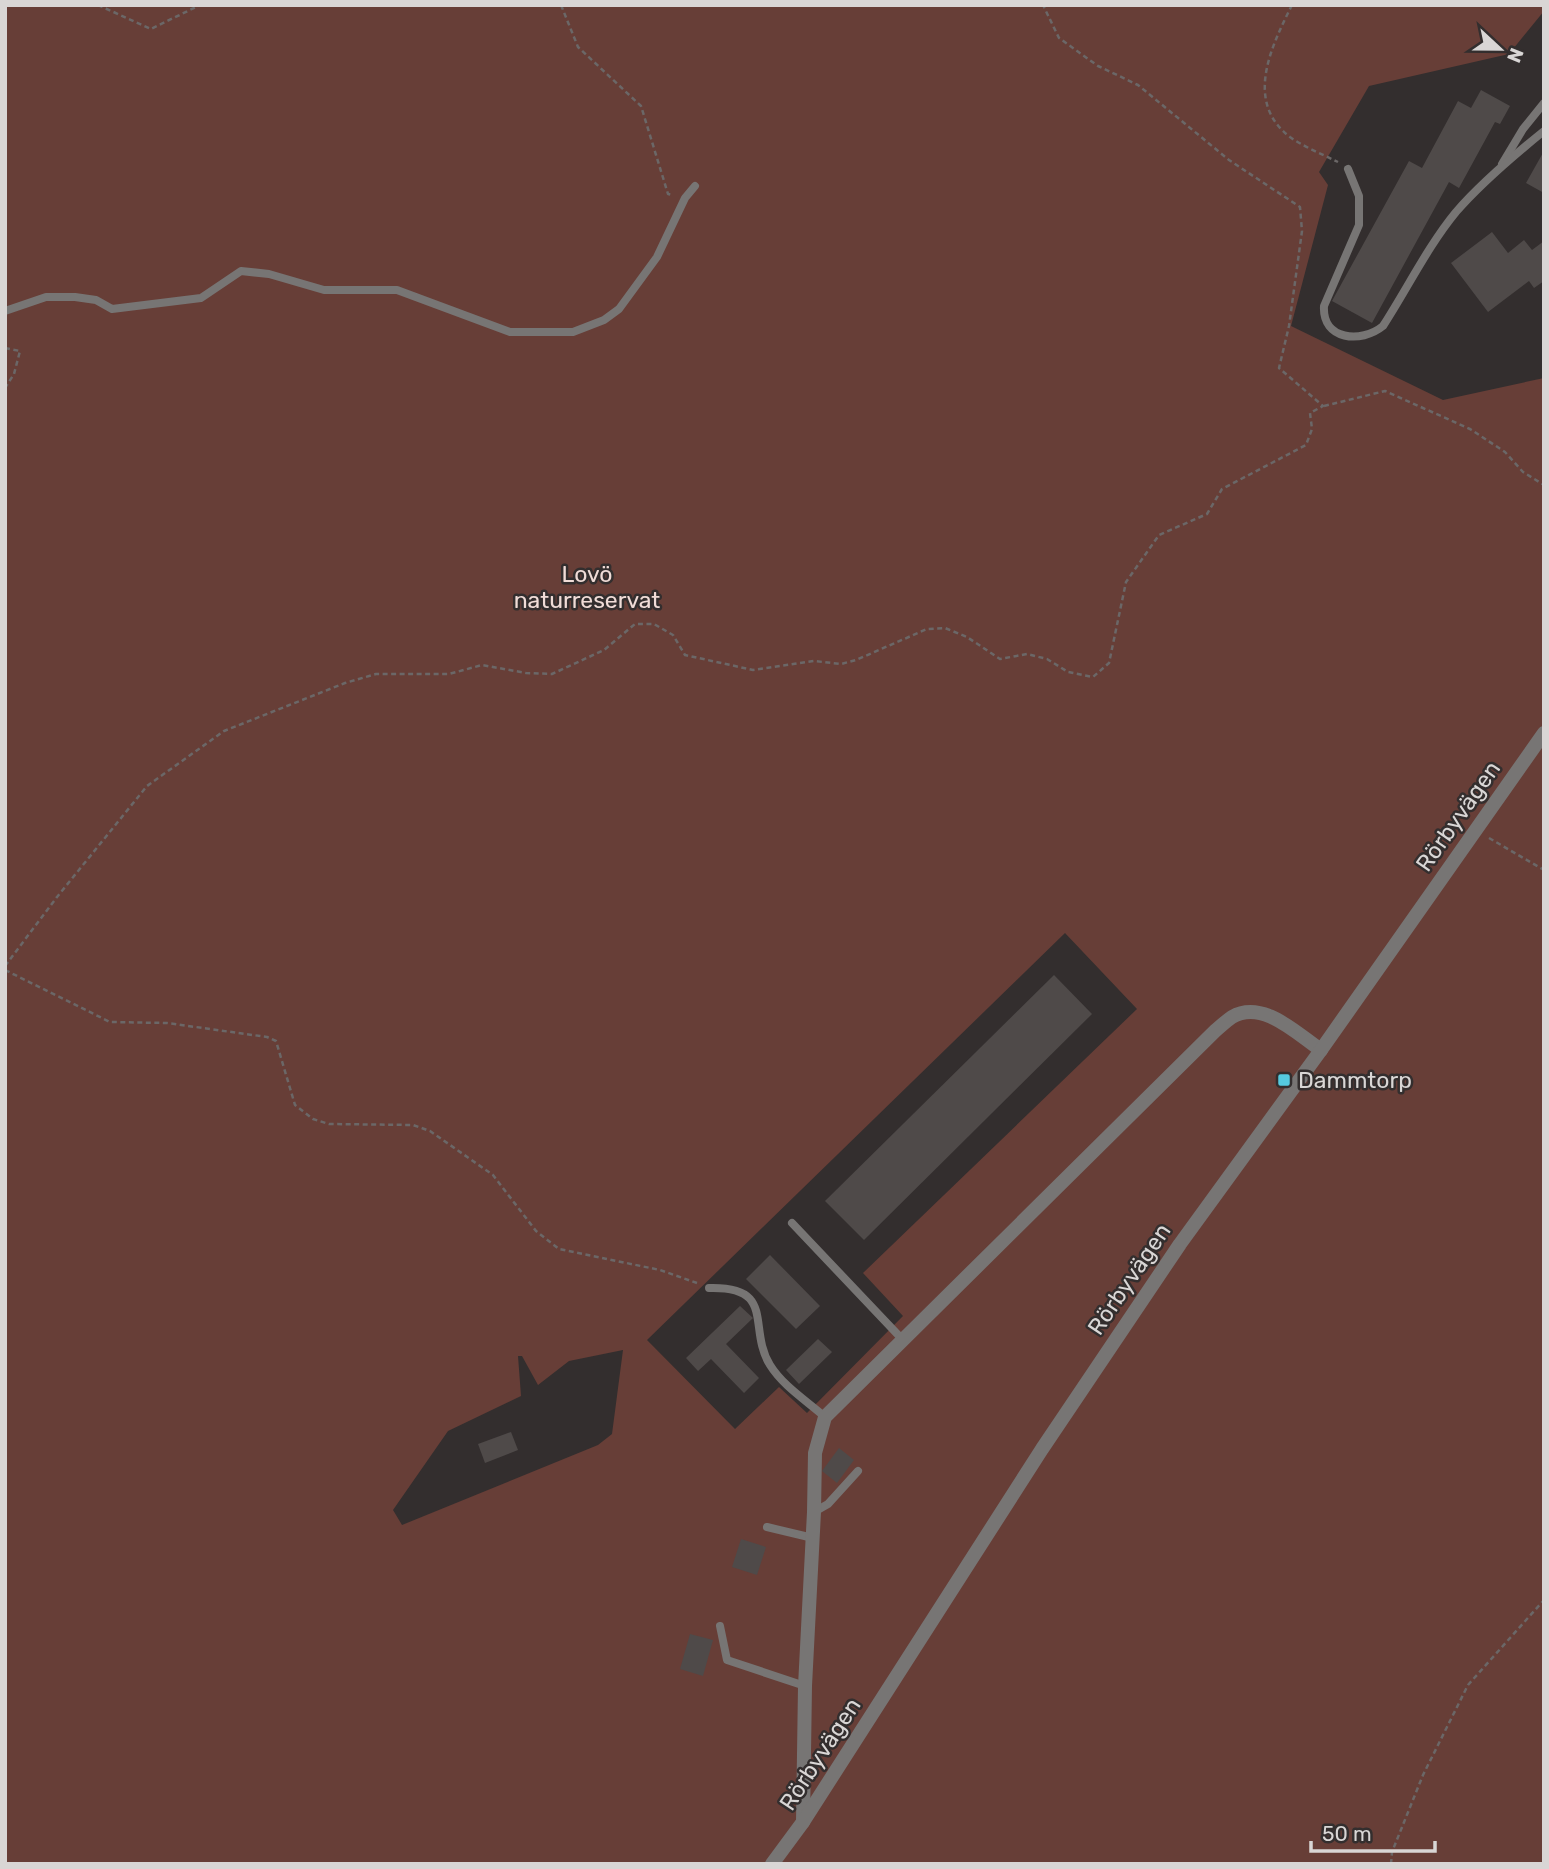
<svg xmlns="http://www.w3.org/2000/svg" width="1549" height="1869" font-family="Rubik,sans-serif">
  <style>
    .green { fill: #673e37; fill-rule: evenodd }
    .building { fill: #4f4a49 }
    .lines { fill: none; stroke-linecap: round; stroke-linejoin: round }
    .path { stroke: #6b6767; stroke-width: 2.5; stroke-dasharray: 5 3.5; stroke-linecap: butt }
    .service { stroke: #777574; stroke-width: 8 }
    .minor { stroke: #777574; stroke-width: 14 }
    .tertiary { stroke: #777574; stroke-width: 14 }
    .poi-dot { fill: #55cadf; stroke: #332e2e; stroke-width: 2.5 }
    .labels { text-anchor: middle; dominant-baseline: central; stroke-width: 5; stroke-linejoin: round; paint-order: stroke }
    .park-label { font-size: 23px; fill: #f0dcd7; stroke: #332e2e }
    .street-label { font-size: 23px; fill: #d9d6d5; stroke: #332e2e }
    .poi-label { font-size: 23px; fill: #d9d6d5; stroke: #332e2e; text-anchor: start }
  </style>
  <rect width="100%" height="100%" fill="#332e2e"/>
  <!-- green -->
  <path class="green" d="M 5,5 L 1544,5 L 1544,11 L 1509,54 L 1369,86 L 1319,172 L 1328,185 L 1291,326 L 1443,400 L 1544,378 L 1544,1864 L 5,1864 ZM 1065,933 L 1137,1009 L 863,1273 L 903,1316 L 807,1413 L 779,1387 L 735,1429 L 647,1340 ZM 623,1350 L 612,1434 L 598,1445 L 402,1525 L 393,1510 L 448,1431 L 521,1396 L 518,1356 L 522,1356 L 538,1385 L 569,1361 Z"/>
  <!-- building -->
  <g class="building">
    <polygon points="1481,90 1510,106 1500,124 1495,122 1459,188 1449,182 1372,323 1332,301 1409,161 1422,168 1458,101 1471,108"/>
    <polygon points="1544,151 1544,193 1526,183"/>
    <polygon points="1492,232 1508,253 1524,240 1532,250 1544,241 1544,281 1534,288 1529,281 1488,312 1451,263"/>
    <polygon points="1054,975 1092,1014 864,1240 825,1201"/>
    <polygon points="770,1255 820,1306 796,1329 746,1279"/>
    <polygon points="740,1306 753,1318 726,1344 759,1378 744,1393 711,1359 698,1371 686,1358"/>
    <polygon points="818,1339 832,1352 799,1384 786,1370"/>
    <polygon points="511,1432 518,1450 485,1463 478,1444"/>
    <polygon points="839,1448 854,1460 837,1483 822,1471"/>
    <polygon points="741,1539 766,1547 757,1575 732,1567"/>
    <polygon points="690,1634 713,1640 703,1676 680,1669"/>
  </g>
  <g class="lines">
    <!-- path -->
    <g class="path">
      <polyline points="98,5 151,29 200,5"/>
      <polyline points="561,5 578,47 641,106 668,194 672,195"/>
      <path d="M 1292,5 C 1271,47 1244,102 1290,137 C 1304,147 1322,154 1338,162"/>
      <polyline points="5,348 20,351 14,374 5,388"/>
      <polyline points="1324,406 1385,391 1470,429 1505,452 1523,472 1544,485"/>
      <polyline points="1489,838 1544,870"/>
      <polyline points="5,966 57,897 147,786 224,731 345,683 376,674 449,674 482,665 526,673 552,674 604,650 635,624 654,624 673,635 685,655 753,670 814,661 841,664 856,660 927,629 945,628 967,637 1000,659 1027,654 1047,659 1068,672 1093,677 1109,663 1126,582 1159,535 1207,514 1222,489 1306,445 1312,429 1310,413 1323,406 1279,368 1289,326 1302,231 1300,207 1229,160 1138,85 1098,66 1059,38 1043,5"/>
      <polyline points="5,970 110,1022 167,1023 267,1037 276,1041 295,1105 313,1119 329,1124 413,1125 430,1131 493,1175 536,1231 559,1249 660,1270 697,1283"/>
      <polyline points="1391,1864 1392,1852 1423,1775 1468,1685 1544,1600"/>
    </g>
    <!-- service -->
    <g class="service">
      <polyline points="1502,164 1523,129 1544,103"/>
      <path d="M 1348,169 L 1359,196 L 1359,225 L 1324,306 C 1322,340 1361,344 1383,326 C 1407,289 1428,246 1456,212 C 1482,182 1513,156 1544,131"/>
      <polyline points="5,311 46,297 75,297 96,300 112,309 201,298 241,271 269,274 324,290 397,290 510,332 573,332 604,320 619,309 657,257 685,198 695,186"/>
      <polyline points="792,1223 902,1339"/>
      <path d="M 709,1288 C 777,1286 747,1328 770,1365 C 783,1386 807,1401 825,1417"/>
      <polyline points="814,1512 828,1504 858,1471"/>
      <polyline points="767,1527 813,1538"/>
      <polyline points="720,1626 727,1660 805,1686"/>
    </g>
    <!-- minor -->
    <path class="minor" d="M 803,1822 L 805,1686 L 814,1512 L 815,1453 L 825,1417 L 1215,1031 C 1220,1027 1226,1021 1232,1017 C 1263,999 1297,1034 1321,1050"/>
    <!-- tertiary -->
    <polyline class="tertiary" points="772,1864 803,1822 1042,1449 1180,1244 1321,1050 1544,733"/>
  </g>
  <!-- markers -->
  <rect class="poi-dot" x="1277" y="1073" width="14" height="14" rx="3.5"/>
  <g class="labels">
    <!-- park labels -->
    <g class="park-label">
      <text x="587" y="574">Lovö<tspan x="587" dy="26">naturreservat</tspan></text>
    </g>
    <!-- street labels -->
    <g class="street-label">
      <text transform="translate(1458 816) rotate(-55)">Rörbyvägen</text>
      <text transform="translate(1129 1279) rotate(-56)">Rörbyvägen</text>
      <text transform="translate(820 1754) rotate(-57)">Rörbyvägen</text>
    </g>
    <!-- poi labels -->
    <g class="poi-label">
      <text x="1298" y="1080">Dammtorp</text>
    </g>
  </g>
  <!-- border -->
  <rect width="1549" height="1869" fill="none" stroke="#d9d6d5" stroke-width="14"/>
  <!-- north arrow -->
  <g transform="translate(1500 49) rotate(112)" stroke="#332e2e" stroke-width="5" paint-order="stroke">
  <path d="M0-5L12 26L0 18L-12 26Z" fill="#d9d6d5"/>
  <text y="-10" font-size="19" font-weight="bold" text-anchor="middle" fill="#d9d6d5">N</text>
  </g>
  <!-- scale -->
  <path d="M1311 1841v10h124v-10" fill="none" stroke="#d9d6d5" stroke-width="3.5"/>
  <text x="1322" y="1841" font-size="21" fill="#d9d6d5" stroke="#332e2e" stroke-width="5" paint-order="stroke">50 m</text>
</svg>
